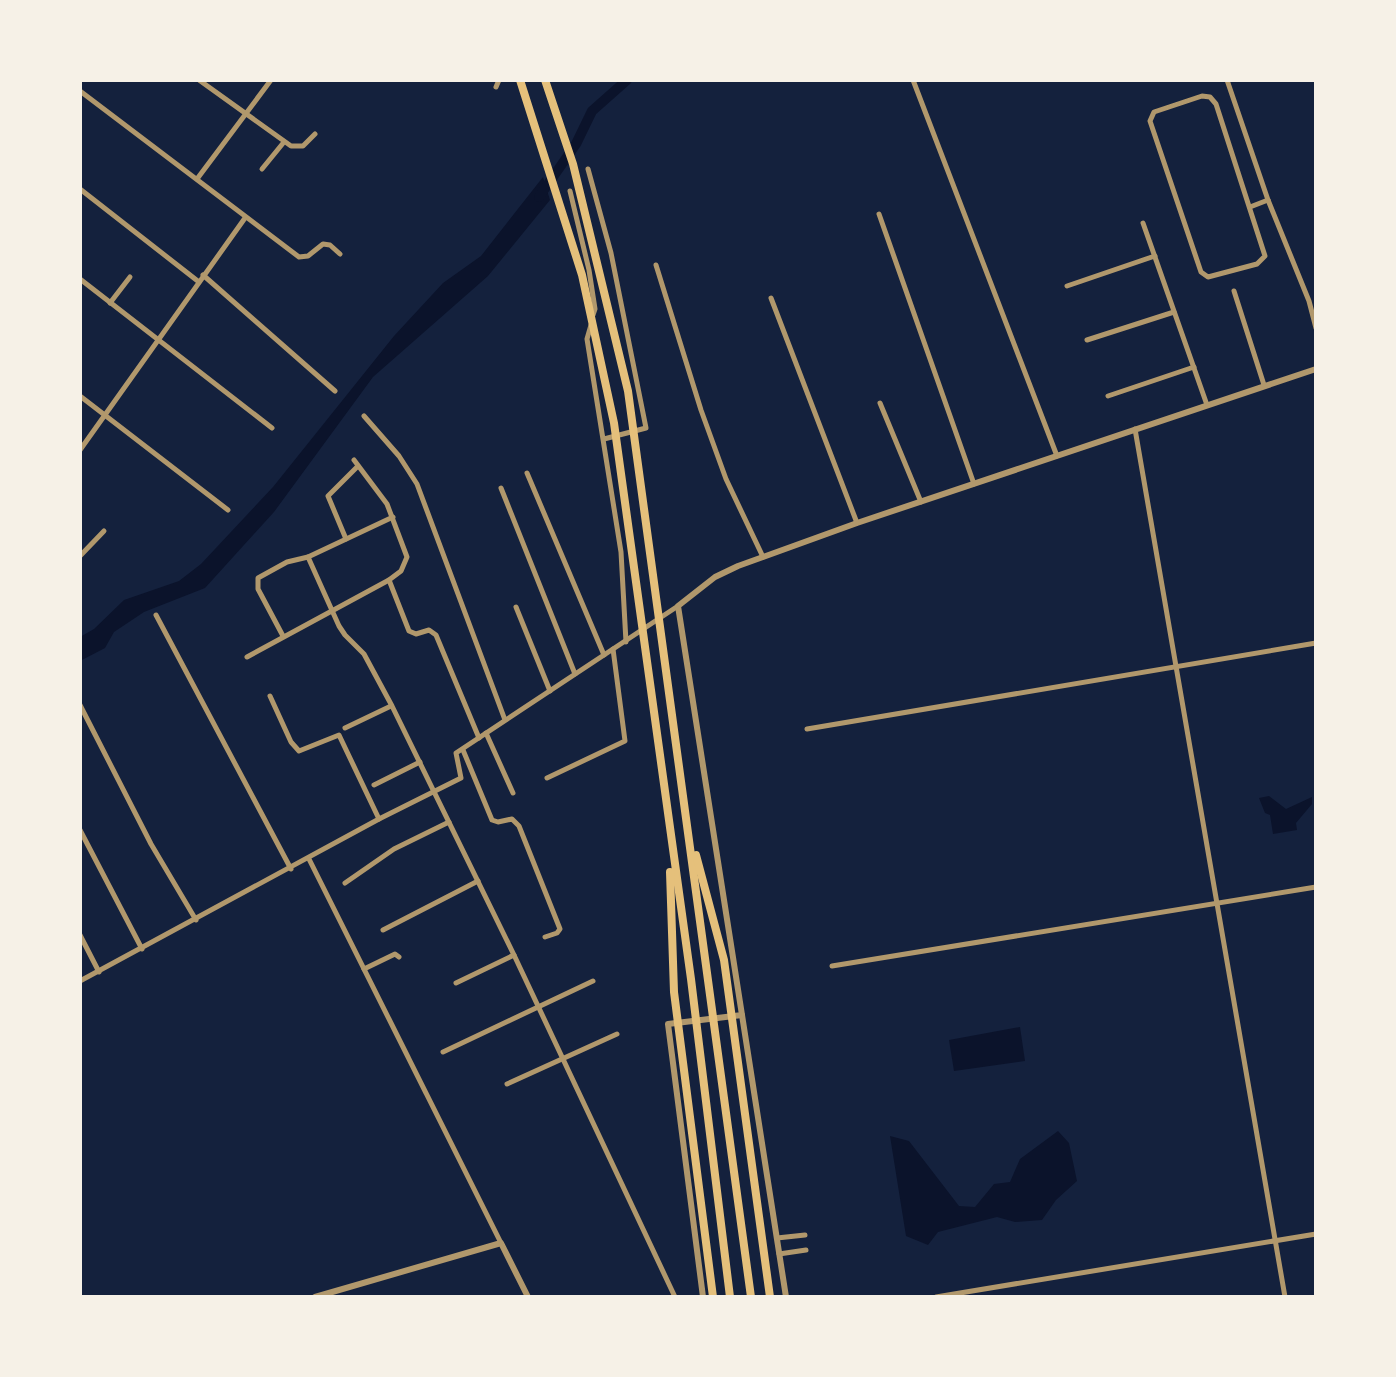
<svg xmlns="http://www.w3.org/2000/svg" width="1396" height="1377" font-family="Roboto,sans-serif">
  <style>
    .water { fill: #0b132b }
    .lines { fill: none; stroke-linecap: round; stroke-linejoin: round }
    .canal { stroke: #0b132b; stroke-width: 10 }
    .minor { stroke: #b1986c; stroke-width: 5 }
    .tertiary { stroke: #b1986c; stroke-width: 6 }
    .motorway { stroke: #e5c07b; stroke-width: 8 }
  </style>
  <rect width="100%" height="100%" fill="#14213d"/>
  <!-- water -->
  <g class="water">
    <polygon points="543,177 550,200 488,276 373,377 274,512 205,588 144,612 114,632 105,648 80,661 80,637 94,629 124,600 179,581 201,564 273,487 394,336 443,283 481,256"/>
    <polygon points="1269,796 1286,809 1312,797 1312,804 1296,823 1297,830 1273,834 1270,815 1265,813 1259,798"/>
    <polygon points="1020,1027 1025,1061 954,1071 949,1040"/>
    <polygon points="1058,1131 1069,1143 1077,1181 1056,1200 1042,1220 1015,1222 997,1217 938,1232 928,1245 906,1236 890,1136 909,1141 959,1206 975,1207 994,1184 1010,1182 1020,1159"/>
  </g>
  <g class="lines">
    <!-- canal -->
    <polyline class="canal" points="539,197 576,144 592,111 627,80"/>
    <!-- minor -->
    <g class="minor">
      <polyline points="199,80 291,146 303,146 315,134"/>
      <polyline points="913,80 1057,456"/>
      <polyline points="1227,80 1268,200 1309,301 1316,328"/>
      <polyline points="496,87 499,80"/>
      <polyline points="80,91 299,257 308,256 323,244 330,245 340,254"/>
      <polygon points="1202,96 1210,97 1216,104 1265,256 1257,264 1208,277 1201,272 1150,121 1154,112"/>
      <polyline points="262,169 284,142"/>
      <polyline points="588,169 611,253 646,428 604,439"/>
      <polyline points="197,179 271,80"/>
      <polyline points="80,189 199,282"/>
      <polyline points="570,191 589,270 595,309 593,315"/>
      <polyline points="1250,207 1268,200"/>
      <polyline points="879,214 974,484"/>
      <polyline points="1143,223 1207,405"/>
      <polyline points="656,265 701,410 726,479 763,557"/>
      <polyline points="203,275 335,391"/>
      <polyline points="80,279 272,428"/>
      <polyline points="1067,286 1155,256"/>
      <polyline points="1234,291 1264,385"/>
      <polyline points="771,298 857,523"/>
      <polyline points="110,303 130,277"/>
      <polyline points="591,325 587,339 621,552 626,642"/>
      <polyline points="1087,340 1174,312"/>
      <polyline points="80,396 228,510"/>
      <polyline points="1108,396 1194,367"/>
      <polyline points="880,403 921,502"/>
      <polyline points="364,416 399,456 417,484 505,720"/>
      <polyline points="1135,429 1285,1297"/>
      <polyline points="80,450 245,218"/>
      <polyline points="527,473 604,655"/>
      <polyline points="501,488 575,674"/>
      <polyline points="346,539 328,496 358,466"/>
      <polyline points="80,556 104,531"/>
      <polyline points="308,557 339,626 345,635 364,654 392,706 514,955 675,1297"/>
      <polyline points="389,580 409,631 416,634 429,630 436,635 479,738"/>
      <polyline points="516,607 550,691"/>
      <polyline points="156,615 291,869"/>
      <polyline points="283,636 258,589 258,578 287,562 308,557 393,517"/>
      <polyline points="247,657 389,580 401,571 407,557 387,504 354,460"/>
      <polyline points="270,696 291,742 299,751 339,735 379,819"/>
      <polyline points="80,705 151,844 196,920"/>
      <polyline points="345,728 391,706"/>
      <polyline points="807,729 1316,643"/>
      <polyline points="486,733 513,793"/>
      <polyline points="463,750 492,820 498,822 512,819 519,826 560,929 557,933 545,937"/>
      <polyline points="547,778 625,741 613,649"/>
      <polyline points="374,785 420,762"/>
      <polyline points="80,830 142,949"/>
      <polyline points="309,859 501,1243"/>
      <polyline points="345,883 394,849 449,822"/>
      <polyline points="383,930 478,881"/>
      <polyline points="80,935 99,972"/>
      <polyline points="832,966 1316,887"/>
      <polyline points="364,969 395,954 399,957"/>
      <polyline points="80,981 379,819 461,778 456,753 678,606"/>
      <polyline points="456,983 514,955"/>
      <polyline points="443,1052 593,981"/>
      <polyline points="507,1084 617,1034"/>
      <polyline points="777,1238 805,1235"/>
      <polyline points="779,1254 806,1250"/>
      <polyline points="936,1297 1316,1234"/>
    </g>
    <!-- tertiary -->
    <g class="tertiary">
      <polyline points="742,1015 786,1297"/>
      <polyline points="315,1297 501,1243 528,1297"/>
      <polyline points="703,1297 668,1024 742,1015 678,606 715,577 738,566 857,523 1316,369"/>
    </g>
    <!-- motorway -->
    <g class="motorway">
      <polyline points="520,80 582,275 614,423 691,979 730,1297"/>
      <polyline points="545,80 573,164 628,391 751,1297"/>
      <polyline points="696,855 724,960 770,1297"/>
      <polyline points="670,872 674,992 713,1297"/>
    </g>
  </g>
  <!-- border -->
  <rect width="1396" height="1377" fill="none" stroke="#f6f1e7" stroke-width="164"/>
</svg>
